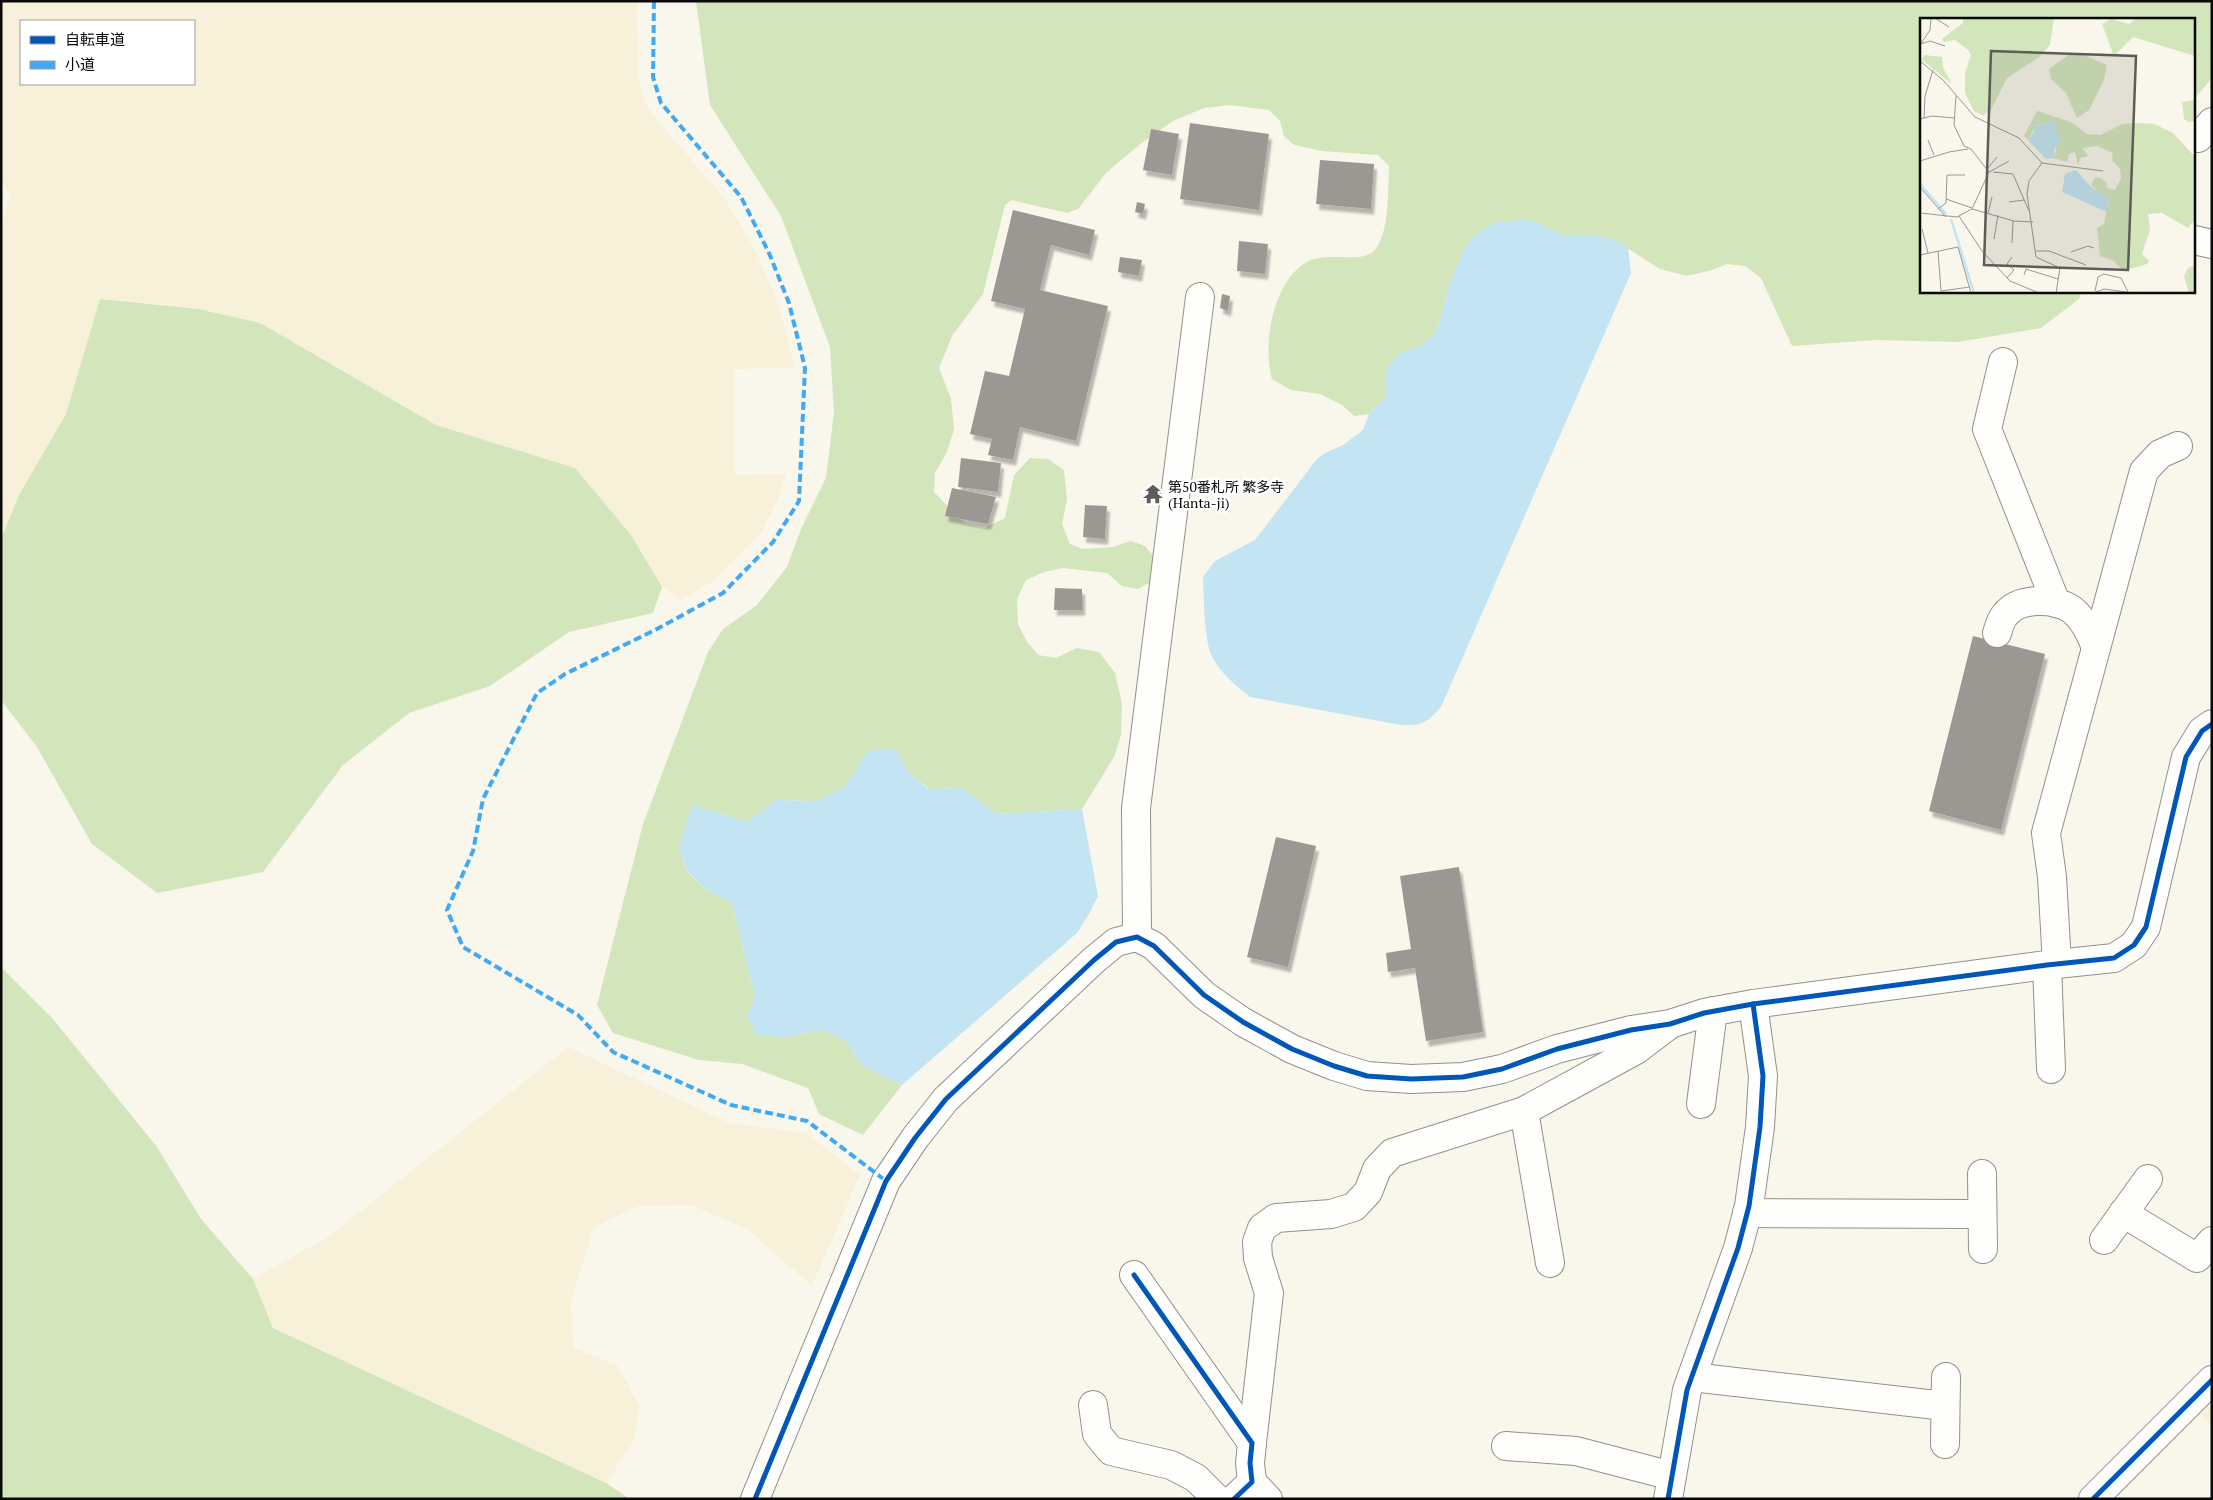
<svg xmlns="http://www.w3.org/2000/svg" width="2213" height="1500" font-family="'PT Serif','Noto Sans JP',serif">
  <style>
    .farmland { fill: #f6f1d8; fill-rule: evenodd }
    .forest { fill: #d3e5ba }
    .water { fill: #c3e4f2 }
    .building { fill: #9b9893; filter: url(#shadow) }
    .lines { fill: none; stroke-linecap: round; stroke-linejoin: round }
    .minor-casing { stroke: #91908b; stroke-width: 30 }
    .minor { stroke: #fefefc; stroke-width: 28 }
    .quiet { stroke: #3fa9f5; stroke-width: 4; stroke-dasharray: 8 4; stroke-linecap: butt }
    .cycleway-casing { stroke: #fff; stroke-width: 8 }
    .cycleway { stroke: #0057b8; stroke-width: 5 }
    .labels { text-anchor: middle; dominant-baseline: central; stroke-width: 5; stroke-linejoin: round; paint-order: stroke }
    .poi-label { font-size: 14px; fill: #090909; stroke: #fff; text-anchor: start }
    .inset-river { fill: none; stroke: #c3e4f2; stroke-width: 2.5 }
    .inset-road { fill: none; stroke: #999791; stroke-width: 1 }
    .view { fill: #5d5c58; fill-opacity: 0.15; stroke: #5d5c58; stroke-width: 2.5 }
    .inset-edge { fill: none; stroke: #090909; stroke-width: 2.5 }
  </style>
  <defs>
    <filter id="shadow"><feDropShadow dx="3" dy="5.5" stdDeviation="1" flood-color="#0004"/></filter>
  </defs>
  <rect width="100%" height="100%" fill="#f9f6ec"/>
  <!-- farmland -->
  <g class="farmland">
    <path d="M 1,1 L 637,1 L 639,80 L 645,104 L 664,128 L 725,199 L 756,252 L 779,306 L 795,368 L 734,369 L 735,475 L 786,474 L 780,494 L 761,533 L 712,582 L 680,600 L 662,587 L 640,550 L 575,468 L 436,425 L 260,323 L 198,309 L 100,299 L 66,414 L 19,495 L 1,539 L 1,224 L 11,196 L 1,181 ZM 21,21 L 194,21 L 194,84 L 21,84 Z"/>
    <polygon points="568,1047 729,1123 806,1133 860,1175 812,1286 746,1228 690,1205 638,1206 594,1227 571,1301 573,1348 617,1365 640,1407 633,1442 606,1483 273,1328 253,1279 328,1237"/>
    <polygon points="2212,1404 2212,1428 2202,1414"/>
  </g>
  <!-- forest -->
  <g class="forest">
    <path d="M 696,1 L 2212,1 L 2212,78 L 2194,99 L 2194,19 L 1922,19 L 1922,291 L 2082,291 L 2079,299 L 2041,328 L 1958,342 L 1876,340 L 1792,346 L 1761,278 L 1745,266 L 1727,264 L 1712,270 L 1687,276 L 1660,269 L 1613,239 L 1590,235 L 1563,235 L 1528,219 L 1450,283 L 1436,333 L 1419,347 L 1402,352 L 1387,367 L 1385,397 L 1369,414 L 1354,416 L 1342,405 L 1320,394 L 1291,390 L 1272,379 C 1262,344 1273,281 1307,262 C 1326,251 1361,264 1374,251 C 1390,234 1388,188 1389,166 L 1378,155 L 1322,151 L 1294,145 L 1284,136 L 1280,121 L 1269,110 L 1230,105 L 1204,108 L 1173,121 L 1139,145 L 1106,173 L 1078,209 L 1067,213 L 1012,200 L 1005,205 L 983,294 L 952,336 L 939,368 L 951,399 L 954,429 L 947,452 L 935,473 L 934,492 L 964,523 L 985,528 L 1005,518 L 1014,475 L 1030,458 L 1048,459 L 1064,470 L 1067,499 L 1062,524 L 1070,544 L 1082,549 L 1112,547 L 1131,541 L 1145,546 L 1156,559 L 1154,580 L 1138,589 L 1122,586 L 1107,573 L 1063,568 L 1044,572 L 1026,580 L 1017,599 L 1018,624 L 1027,642 L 1038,655 L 1056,658 L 1077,648 L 1099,652 L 1115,673 L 1122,704 L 1121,735 L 1114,757 L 1082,809 L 997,814 L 961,788 L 929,789 L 910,774 L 868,751 L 845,787 L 817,801 L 776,800 L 747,822 L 692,805 L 679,848 L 687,872 L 705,889 L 732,903 L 755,997 L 747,1016 L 783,1037 L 824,1030 L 847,1042 L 862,1066 L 902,1085 L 863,1135 L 819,1114 L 808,1088 L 742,1064 L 699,1060 L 613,1033 L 597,1005 L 643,824 L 708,652 L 723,629 L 757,605 L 787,567 L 801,529 L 826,478 L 834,412 L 830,347 L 781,216 L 710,105 Z"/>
    <polygon points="100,299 198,309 260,323 436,425 575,468 631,535 662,587 653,613 569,632 490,686 409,713 343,765 263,872 157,893 92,844 37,747 1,700 1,539 19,495 66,414"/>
    <polygon points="1,967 53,1019 157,1147 201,1219 253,1279 273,1328 606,1483 630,1499 1,1499"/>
  </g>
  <!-- water -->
  <g class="water">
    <path d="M 1528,219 L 1563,235 L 1590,235 L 1613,239 L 1628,248 L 1631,273 L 1441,707 C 1427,723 1422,726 1401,725 L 1250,697 C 1236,686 1218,671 1211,654 C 1204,637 1204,598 1203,577 L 1215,561 L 1255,540 L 1317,459 L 1325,453 L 1343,445 L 1363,430 L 1369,414 L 1385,397 L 1387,367 L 1402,352 L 1419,347 L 1436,333 L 1450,283 L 1465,247 L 1478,232 L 1494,223 Z"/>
    <polygon points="895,749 910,774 928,789 961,788 997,814 1082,809 1098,896 1089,914 1077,933 902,1085 862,1066 847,1042 824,1030 783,1037 756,1035 747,1016 755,997 732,903 705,889 687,871 679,848 692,805 747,822 776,800 817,801 845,787 868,751"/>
  </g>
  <!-- building -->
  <g class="building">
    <polygon points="1190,123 1269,134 1259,210 1180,199"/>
    <polygon points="1151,129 1179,134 1172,175 1143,170"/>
    <polygon points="1320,160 1374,164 1371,209 1316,204"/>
    <polygon points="1137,202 1145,204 1143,214 1135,212"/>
    <polygon points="1013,210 1095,230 1089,255 1051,245 1040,290 1108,306 1076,441 1020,427 1013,460 988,455 992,439 970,434 985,371 1009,376 1025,309 991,301"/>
    <polygon points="1239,241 1268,244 1265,274 1237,271"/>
    <polygon points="1120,257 1142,260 1139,276 1118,272"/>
    <polygon points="1222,294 1230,296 1228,311 1220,308"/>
    <polygon points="961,458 1001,463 998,492 958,487"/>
    <polygon points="952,488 996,497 988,524 945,516"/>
    <polygon points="1085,505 1107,506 1105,539 1083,537"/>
    <polygon points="1055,588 1082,589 1082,610 1054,610"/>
    <polygon points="1973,636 2045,654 2001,830 1929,811"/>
    <polygon points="1276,837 1316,846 1288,967 1247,957"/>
    <polygon points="1459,867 1483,1032 1426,1041 1415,968 1388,972 1386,953 1411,949 1400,876"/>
  </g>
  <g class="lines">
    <defs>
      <g id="minor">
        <polyline points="2198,138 2212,122"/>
        <polyline points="2194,240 2212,244"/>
        <polyline points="2003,362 1987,429 2056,603"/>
        <path d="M 1997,633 C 1999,627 2001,619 2005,615 C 2019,597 2053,598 2071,609 C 2083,618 2091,634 2096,648"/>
        <polyline points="1137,937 1136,808 1200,297"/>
        <polyline points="2057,964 2052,877 2046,833 2144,471 2160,454 2178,446"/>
        <polyline points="2047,965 2051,1069"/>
        <polyline points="1701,1104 1713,1011"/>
        <polyline points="1524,1111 1550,1263"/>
        <polyline points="1982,1174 1983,1249"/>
        <polyline points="1747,1213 1982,1214"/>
        <polyline points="2123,1213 2197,1258 2212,1241"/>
        <polyline points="2104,1240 2148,1179"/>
        <polyline points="1134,1275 1252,1443 1250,1463 1252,1482 1234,1499"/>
        <polyline points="1692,1377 1945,1406"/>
        <polyline points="1093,1405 1097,1434 1111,1451 1171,1465 1196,1478 1217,1499"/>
        <polyline points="1252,1443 1269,1293 1258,1258 1257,1242 1262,1228 1276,1218 1331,1214 1354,1207 1368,1192 1377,1169 1392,1153 1524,1111 1636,1050 1669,1025"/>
        <polyline points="1945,1444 1946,1377"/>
        <polyline points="1506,1446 1576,1451 1672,1476"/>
        <polyline points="1252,1482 1268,1499"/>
        <polyline points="755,1499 886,1181 915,1138 946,1099 1094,960 1116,942 1137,937 1154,946 1204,995 1243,1022 1292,1049 1334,1066 1367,1076 1411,1079 1463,1077 1502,1069 1557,1049 1631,1030 1670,1024 1704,1013 1753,1004 2047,965 2114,958 2134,945 2146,927 2186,757 2202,731 2212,724"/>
        <polyline points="1668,1499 1687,1390 1738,1248 1749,1206 1760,1127 1763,1076 1753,1004"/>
        <polyline points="2093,1499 2212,1380"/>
      </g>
    </defs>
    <!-- minor casing -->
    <use href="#minor" class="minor-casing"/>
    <!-- minor -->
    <use href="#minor" class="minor"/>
    <!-- quiet -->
    <polyline class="quiet" points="654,1 653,77 661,103 741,197 769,253 789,303 805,368 799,501 773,542 723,593 655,630 565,674 537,693 483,799 473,851 447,910 463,947 578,1015 613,1052 731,1105 807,1121 886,1181"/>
    <defs>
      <g id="cycleway">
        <polyline points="1134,1275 1252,1443 1250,1463 1252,1482 1234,1499"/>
        <polyline points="755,1499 886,1181 915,1138 946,1099 1094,960 1116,942 1137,937 1154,946 1204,995 1243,1022 1292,1049 1334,1066 1367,1076 1411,1079 1463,1077 1502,1069 1557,1049 1631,1030 1670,1024 1704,1013 1753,1004 2047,965 2114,958 2134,945 2146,927 2186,757 2202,731 2212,724"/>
        <polyline points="1668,1499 1687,1390 1738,1248 1749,1206 1760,1127 1763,1076 1753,1004"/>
        <polyline points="2093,1499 2212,1380"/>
      </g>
    </defs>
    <!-- cycleway casing -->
    <use href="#cycleway" class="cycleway-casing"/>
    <!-- cycleway -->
    <use href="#cycleway" class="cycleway"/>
  </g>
  <!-- icons -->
  <defs>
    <symbol id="temple-bare" viewBox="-9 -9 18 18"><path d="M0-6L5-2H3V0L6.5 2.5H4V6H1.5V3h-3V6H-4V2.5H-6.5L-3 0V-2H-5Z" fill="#5d5c58" stroke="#fff" stroke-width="2.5" paint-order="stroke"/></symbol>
  </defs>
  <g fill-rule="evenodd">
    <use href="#temple-bare" x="1139" y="480" width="28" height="28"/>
  </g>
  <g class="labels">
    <!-- poi labels -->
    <g class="poi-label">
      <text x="1168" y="486">第50番札所 繁多寺<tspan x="1168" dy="16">(Hanta-ji)</tspan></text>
    </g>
  </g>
  <!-- overview -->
  <g transform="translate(1920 18)">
    <rect width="275" height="275" fill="#f9f6ec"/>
    <path d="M 43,0 L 134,0 L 130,27 L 118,40 L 87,60 L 71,92 L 63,98 L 54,93 L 45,75 L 45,55 L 51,37 L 48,32 L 35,22 L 24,24 L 22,21 L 43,5 ZM 217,0 L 275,0 L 275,38 L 213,19 L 194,38 L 182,6 L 191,1 L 209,6 ZM 151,35 L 159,35 L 187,47 L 184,62 L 169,92 L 157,100 L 146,75 L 131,61 L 129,51 ZM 4,37 L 22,39 L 23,50 L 32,66 L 2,42 ZM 275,82 L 275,103 L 269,104 L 264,101 L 262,84 ZM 117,93 L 151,104 L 167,116 L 180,117 L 203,106 L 217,105 L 234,106 L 253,115 L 275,139 L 275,202 L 268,210 L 242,195 L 228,196 L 230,212 L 222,236 L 229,243 L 227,246 L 203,253 L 194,243 L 180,238 L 177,210 L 184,206 L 189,182 L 171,167 L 175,160 L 179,159 L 186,164 L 187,170 L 195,172 L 201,160 L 200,151 L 192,142 L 193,135 L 177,128 L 162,130 L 168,138 L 160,140 L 158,148 L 155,134 L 149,136 L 147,144 L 134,140 L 138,123 L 132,101 L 126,106 L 116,107 L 108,122 L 104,118 ZM 275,247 L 275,275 L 269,275 L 264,258 L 268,250 Z" fill="#d3e5ba"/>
    <path d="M 132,101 L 136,102 L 134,108 L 141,122 L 134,132 L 134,140 L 126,141 L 108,122 L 114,114 L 114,108 L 126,106 ZM 156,152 L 170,168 L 189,180 L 187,194 L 142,174 L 145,156 Z" fill="#c3e4f2"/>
    <path class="inset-river" d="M 0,166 L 26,196M 31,201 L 54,275"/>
    <path class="inset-road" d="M 15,0 L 29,9M 0,26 L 10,23 L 25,28M 0,27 L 10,12 L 11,0M 0,43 L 23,62 L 55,99 L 99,120 L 122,145M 36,78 L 34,107 L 44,128 L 51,131 L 69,154 L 89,143M 4,100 L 5,78 L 13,52M 0,101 L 12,98 L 34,100M 8,122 L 14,137M 0,143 L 29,134 L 48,131M 67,151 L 77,139M 73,154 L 93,156 L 109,193M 0,169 L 26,199M 26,181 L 52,190M 89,184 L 104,182M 18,191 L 26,185 L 27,157 L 45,157M 52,191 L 69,154M 0,195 L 37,199 L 52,191 L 94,203 L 113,204M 68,195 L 72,179M 39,198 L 62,233 L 90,263 L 119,275M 2,211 L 8,235M 74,221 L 78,197M 92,225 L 93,203M 18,233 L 21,273 L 50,269M 116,233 L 129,233 L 166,247M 151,234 L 168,228 L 174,230M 0,237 L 38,229 L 51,275M 104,257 L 106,251 L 138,261M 87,260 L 94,252 L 87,246 L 92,239M 175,273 L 178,259 L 184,256 L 201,260 L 208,274M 136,275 L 140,250 L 116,239 L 107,176 L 109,163 L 122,145 L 183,153M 174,275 L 184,271 L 213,275"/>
    <path class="view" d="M 71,33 L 216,38 L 208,252 L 64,247 Z"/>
    <rect width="275" height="275" class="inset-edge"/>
  </g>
  <!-- border -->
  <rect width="2213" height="1500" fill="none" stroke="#090909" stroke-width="5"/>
  <!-- legend -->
  <rect x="20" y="20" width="175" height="65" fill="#ffffff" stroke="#9d9d9d"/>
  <rect x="30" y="36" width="25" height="8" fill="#0057b8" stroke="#9d9d9d"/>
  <text x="65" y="45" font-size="15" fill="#090909">自転車道</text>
  <rect x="30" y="61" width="25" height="8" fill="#3fa9f5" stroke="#9d9d9d"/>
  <text x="65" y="70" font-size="15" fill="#090909">小道</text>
</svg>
